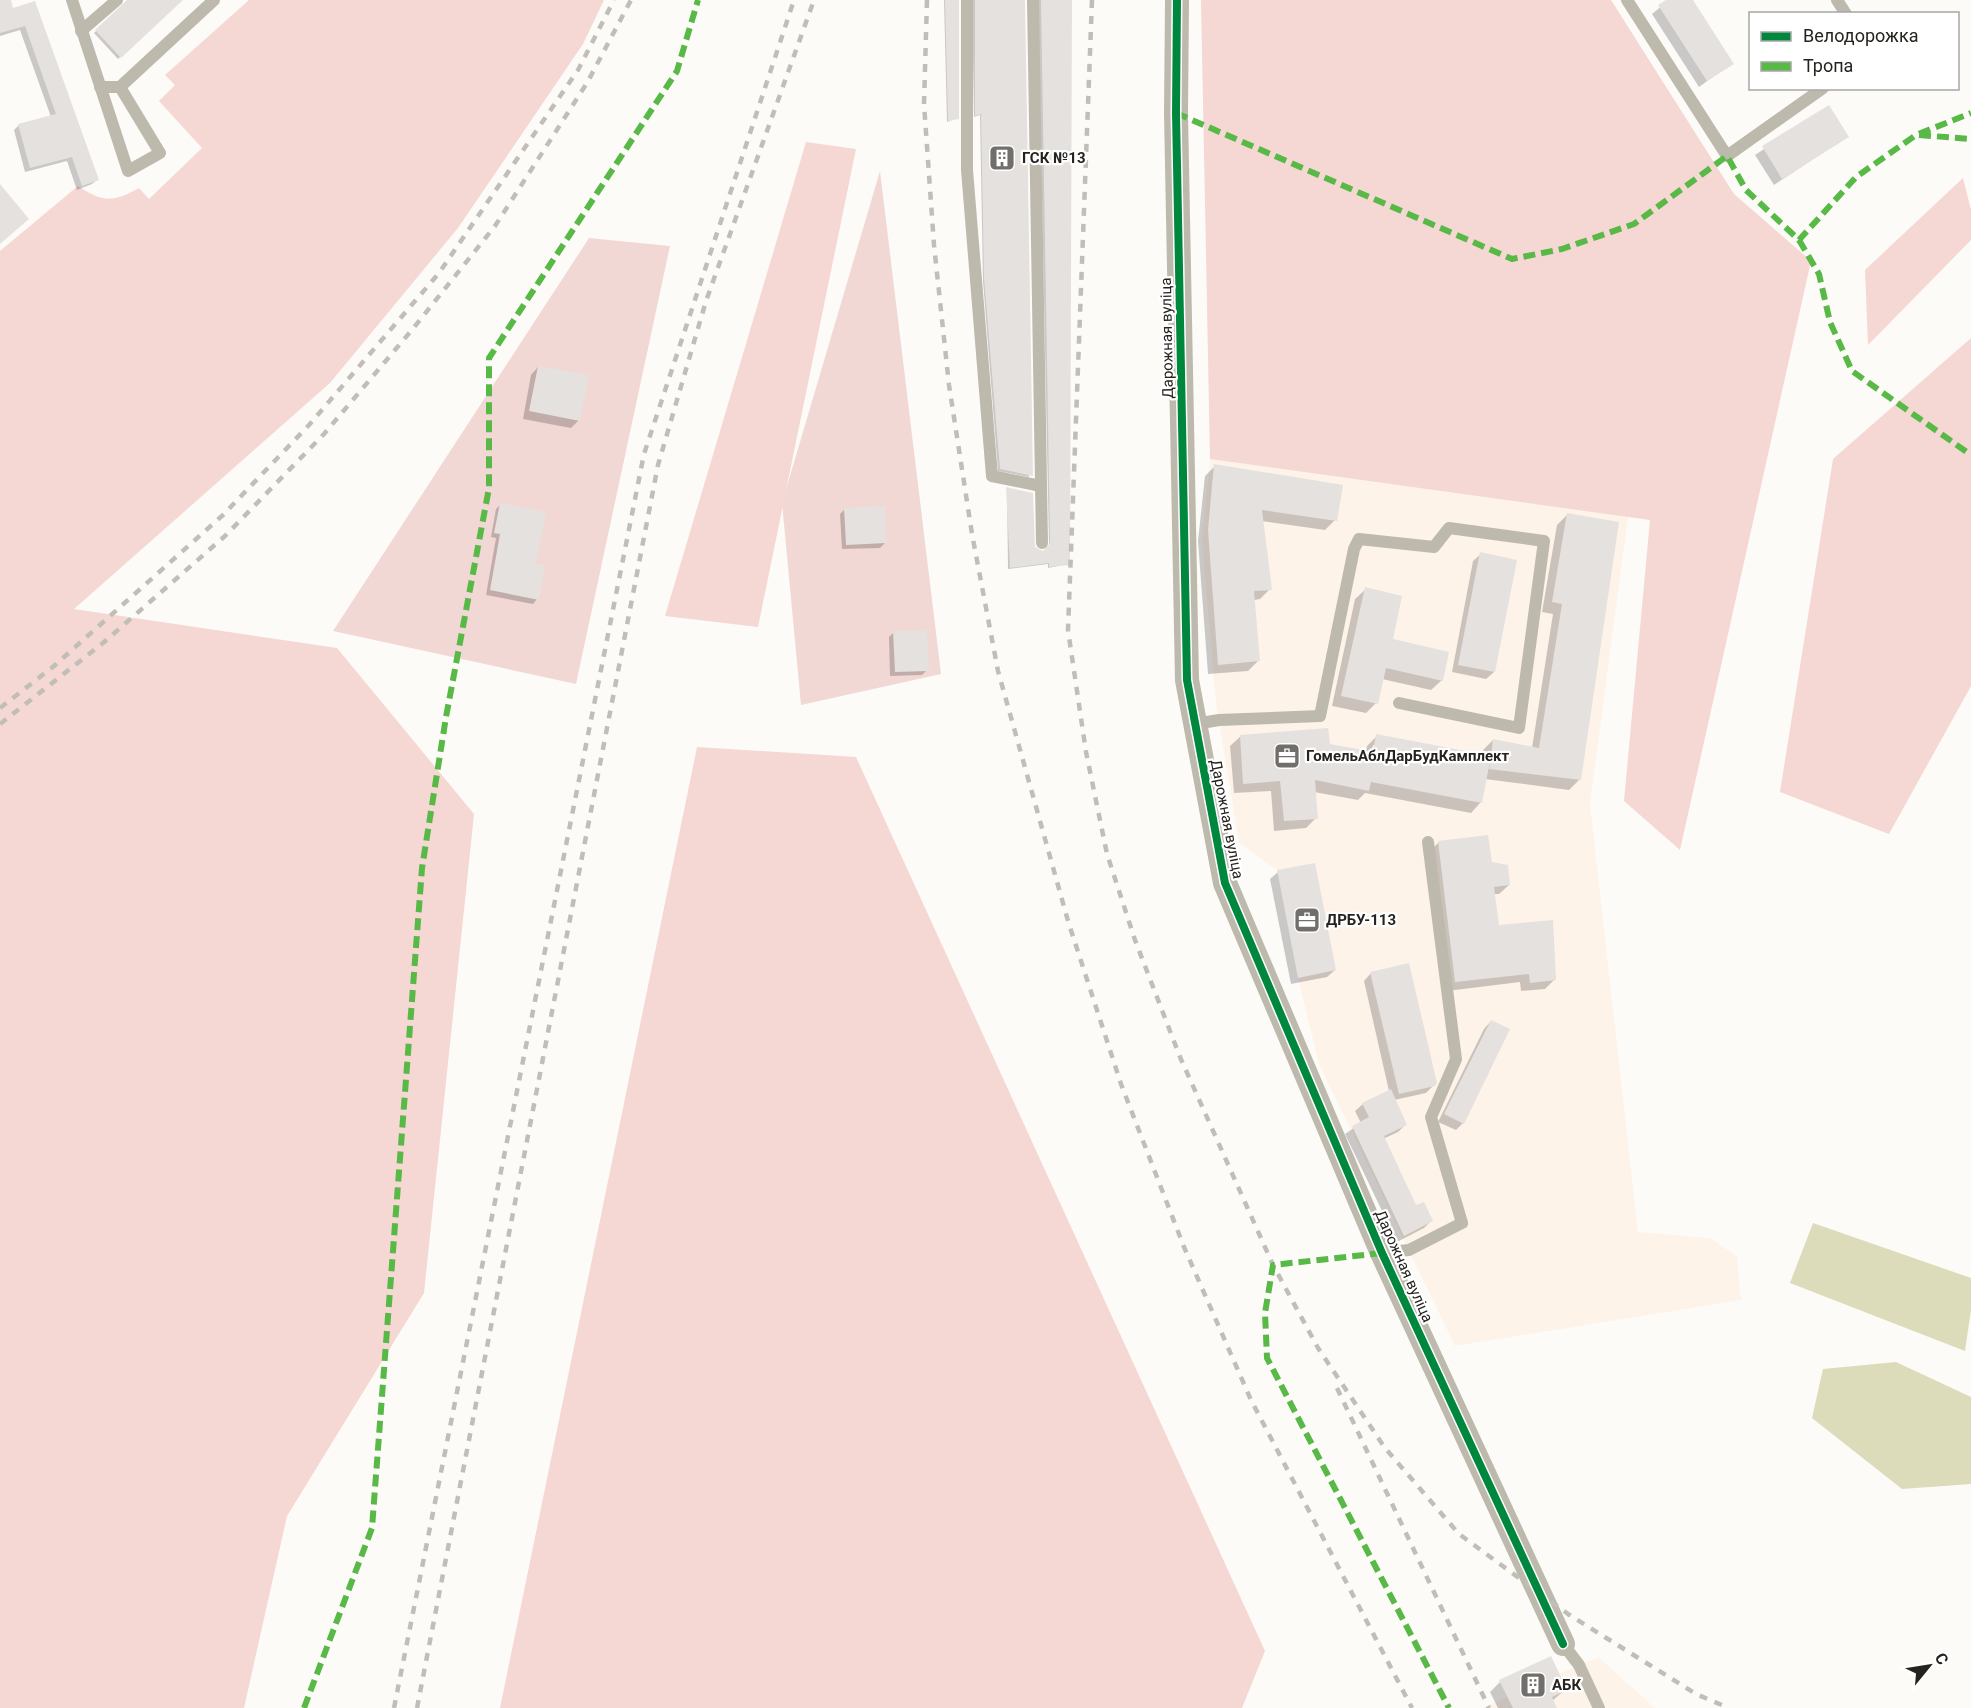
<svg xmlns="http://www.w3.org/2000/svg" width="1971" height="1708" font-family="Roboto,sans-serif">
  <style>
    .built { fill: #fdf3e9 }
    .green { fill: #f2d8d4 }
    .forest { fill: #f5d7d3 }
    .water { fill: #dcdbba }
    .shadow { fill: #0003; fill-rule: evenodd }
    .building { fill: #e5e1df }
    .lines { fill: none; stroke-linecap: round; stroke-linejoin: round }
    .service { stroke: #beb9ad; stroke-width: 12 }
    .minor { stroke: #beb9ad; stroke-width: 24 }
    .rail { stroke: #c1beb7; stroke-width: 4.5; stroke-dasharray: 8 8; stroke-linecap: butt }
    .quiet { stroke: #58b947; stroke-width: 6; stroke-dasharray: 12 6; stroke-linecap: butt }
    .cycleway-casing { stroke: #fff; stroke-width: 11 }
    .cycleway { stroke: #00873e; stroke-width: 8 }
    .labels { text-anchor: middle; dominant-baseline: central; stroke-width: 4.5; stroke-linejoin: round; paint-order: stroke }
    .poi-label { font-size: 15px; font-weight: bold; fill: #26231f; stroke: #fff; text-anchor: start }
    .street-label { font-size: 15px; fill: #26231f; stroke: #fff }
  </style>
  <rect width="100%" height="100%" fill="#fdfbf8"/>
  <!-- built -->
  <g class="built">
    <polygon points="1210,459 1629,510 1590,804 1638,1232 1710,1238 1737,1256 1741,1300 1455,1346 1319,1064 1298,978 1277,870 1239,843 1216,703 1202,541"/>
    <polygon points="1598,1657 1655,1708 1482,1708"/>
  </g>
  <!-- green -->
  <g class="green">
    <polygon points="880,171 941,674 801,705 782,503"/>
    <polygon points="589,238 670,246 576,684 333,631"/>
  </g>
  <!-- forest -->
  <g class="forest">
    <path d="M 249,0 L 604,0 L 583,44 L 458,228 L 330,383 L 74,609 L 337,648 L 474,814 L 424,1293 L 287,1516 L 244,1708 L 0,1708 L 0,251 L 78,186 C 103,203 114,202 139,188 L 149,199 L 202,148 L 159,101 L 175,85 L 165,75 Z"/>
    <polygon points="1201,0 1611,0 1734,194 1811,261 1680,850 1624,801 1650,520 1210,459"/>
    <polygon points="806,142 856,149 758,627 665,616"/>
    <polygon points="1963,178 1971,210 1971,240 1868,345 1865,270"/>
    <polygon points="1971,338 1971,686 1889,834 1780,792 1833,459"/>
    <polygon points="697,747 856,757 1265,1651 1242,1708 500,1708"/>
  </g>
  <!-- water -->
  <g class="water">
    <polygon points="1813,1223 1971,1278 1971,1310 1965,1351 1790,1283"/>
    <polygon points="1896,1362 1971,1397 1971,1484 1902,1489 1812,1418 1823,1369"/>
  </g>
  <!-- shadow -->
  <g class="shadow">
    <polygon points="0,0 9,0 12,10 34,3 98,179 92,184 77,190 67,161 25,172 14,130 19,125 51,117 20,30 0,36"/>
    <polygon points="129,0 181,0 118,59 94,33"/>
    <polygon points="944,0 957,0 957,118 947,122"/>
    <polygon points="972,0 1023,0 1029,477 998,471 983,281 980,115 974,117"/>
    <polygon points="1038,0 1070,0 1069,564 1048,568 1048,564 1008,569 1007,489 1033,548 1043,553 1049,546"/>
    <polygon points="1669,0 1691,0 1732,63 1699,87 1652,14"/>
    <polygon points="1828,107 1847,137 1774,185 1755,155"/>
    <polygon points="538,367 579,420 571,428 523,419 531,375"/>
    <polygon points="1215,466 1335,520 1325,530 1261,521 1270,589 1260,599 1254,600 1259,660 1248,671 1208,674 1198,541 1205,476"/>
    <polygon points="500,505 535,565 537,599 533,604 486,595 496,538 491,537 496,509"/>
    <polygon points="844,510 885,543 880,548 842,549 840,514"/>
    <path d="M 1567,515 L 1579,780 L 1569,790 L 1485,779 L 1481,802 L 1471,813 L 1365,793 L 1358,800 L 1314,792 L 1316,818 L 1306,828 L 1274,831 L 1271,791 L 1234,793 L 1230,746 L 1241,736 L 1329,745 L 1366,752 L 1367,746 L 1377,736 L 1483,756 L 1483,750 L 1493,740 L 1532,748 L 1553,614 L 1542,612 L 1557,525 ZM 1373,745 L 1376,745 L 1371,759 Z"/>
    <polygon points="1481,554 1494,672 1486,679 1452,672 1473,561"/>
    <polygon points="1366,589 1391,640 1442,680 1431,690 1382,679 1376,703 1366,713 1332,706 1355,599"/>
    <polygon points="893,633 927,670 922,675 890,676 889,637"/>
    <polygon points="1439,842 1490,863 1509,885 1499,894 1494,894 1498,926 1552,921 1554,980 1545,989 1521,991 1520,982 1447,991 1430,851"/>
    <polygon points="1278,872 1335,970 1327,977 1291,984 1270,879"/>
    <polygon points="1371,973 1434,1085 1426,1093 1394,1100 1405,1125 1398,1132 1383,1139 1416,1207 1431,1221 1424,1228 1397,1242 1345,1134 1361,1123 1355,1111 1363,1104 1389,1091 1364,981"/>
    <polygon points="1491,1021 1463,1123 1456,1130 1438,1122 1484,1029"/>
    <polygon points="1500,1682 1565,1690 1552,1701 1556,1708 1498,1708 1490,1692"/>
  </g>
  <!-- building -->
  <g class="building">
    <polygon points="0,0 11,0 13,8 35,1 99,180 82,186 72,157 30,168 18,124 56,114 25,26 0,33"/>
    <polygon points="127,0 183,0 121,58 95,30"/>
    <polygon points="945,0 959,0 959,119 948,121"/>
    <polygon points="975,0 1025,0 1033,476 1000,469 984,278 981,114 975,116"/>
    <polygon points="1041,0 1072,0 1070,565 1049,567 1049,563 1010,568 1006,487 1033,493 1035,547 1043,551 1050,543"/>
    <polygon points="1666,0 1693,0 1734,64 1707,81 1658,5"/>
    <polygon points="1829,105 1849,137 1782,179 1762,146"/>
    <polygon points="0,184 29,219 0,244"/>
    <polygon points="538,366 589,375 580,421 529,411"/>
    <polygon points="1214,464 1343,485 1337,521 1262,510 1272,590 1254,591 1260,661 1218,665 1208,530"/>
    <polygon points="500,503 546,512 536,564 545,565 539,600 490,590 500,534 494,533"/>
    <polygon points="885,506 886,543 846,545 844,508"/>
    <polygon points="1567,513 1619,522 1581,780 1489,769 1491,756 1482,803 1371,782 1369,791 1315,780 1318,819 1284,821 1280,781 1243,784 1240,735 1328,728 1330,744 1373,752 1376,734 1491,756 1493,739 1539,748 1562,604 1552,602"/>
    <polygon points="1480,552 1517,560 1495,672 1458,665"/>
    <polygon points="1365,587 1402,596 1393,639 1449,652 1443,681 1386,668 1378,704 1341,696"/>
    <polygon points="927,630 929,671 895,672 893,631"/>
    <polygon points="1488,835 1492,862 1508,865 1510,885 1494,887 1499,925 1553,920 1556,980 1530,983 1529,974 1455,982 1438,841"/>
    <polygon points="1315,863 1336,970 1298,978 1277,870"/>
    <polygon points="1409,963 1437,1083 1435,1086 1399,1094 1370,972"/>
    <polygon points="1491,1020 1510,1029 1464,1124 1444,1114"/>
    <polygon points="1391,1089 1407,1125 1384,1136 1416,1205 1424,1202 1433,1221 1404,1236 1352,1126 1369,1117 1362,1103"/>
    <polygon points="1551,1656 1567,1690 1552,1697 1557,1708 1513,1708 1499,1680"/>
  </g>
  <g class="lines">
    <!-- service -->
    <g class="service">
      <polyline points="72,0 128,171 160,153 120,87"/>
      <polyline points="967,0 967,170 992,476 1041,486"/>
      <polyline points="1033,0 1042,543"/>
      <polyline points="1627,0 1727,156 1823,88"/>
      <polyline points="1837,0 1846,14"/>
      <polyline points="81,31 117,0"/>
      <polyline points="100,87 120,87 214,0"/>
      <polyline points="1195,724 1219,720 1320,716 1354,549 1359,539 1434,547 1449,528 1544,541 1519,728 1399,703"/>
      <polyline points="1382,1253 1409,1250 1462,1223 1431,1117 1456,1059 1428,842"/>
      <polyline points="1563,1644 1579,1665 1599,1708"/>
    </g>
    <!-- minor -->
    <polyline class="minor" points="1177,0 1176,113 1187,680 1225,883 1382,1253 1563,1644"/>
    <!-- rail -->
    <g class="rail">
      <polyline points="927,0 924,104 934,245 949,385 972,534 998,671 1068,921 1121,1084 1184,1247 1251,1400 1412,1708"/>
      <polyline points="1092,0 1068,630 1086,752 1107,854 1135,940 1180,1057 1273,1265 1318,1348 1385,1448 1459,1534 1568,1614 1696,1694 1729,1708"/>
      <polyline points="0,708 54,666 223,515 309,425 439,273 578,70 614,0"/>
      <polyline points="0,724 103,643 225,536 324,434 411,331 495,226 587,83 631,0"/>
      <polyline points="1337,1388 1489,1708"/>
      <polyline points="394,1708 644,454 794,0"/>
      <polyline points="417,1708 658,465 706,301 814,0"/>
    </g>
    <!-- quiet -->
    <g class="quiet">
      <polyline points="1176,113 1512,259 1562,249 1634,224 1727,156 1746,190 1799,240 1856,177 1916,135 1971,113"/>
      <polyline points="1919,135 1971,139"/>
      <polyline points="1799,240 1819,274 1830,322 1852,371 1971,455"/>
      <polyline points="1382,1253 1273,1265 1265,1313 1267,1358 1449,1708"/>
      <polyline points="304,1708 372,1528 422,868 446,717 489,488 489,358 677,71 698,0"/>
    </g>
    <defs>
      <polyline id="cycleway" points="1177,0 1176,113 1187,680 1225,883 1382,1253 1563,1644"/>
    </defs>
    <!-- cycleway casing -->
    <use href="#cycleway" class="cycleway-casing"/>
    <!-- cycleway -->
    <use href="#cycleway" class="cycleway"/>
  </g>
  <!-- icons -->
  <defs>
    <symbol id="building-square" viewBox="-11 -11 22 22"><rect x="-9" y="-9" width="18" height="18" rx="4" fill="#716f6b" stroke="#fff"/><path d="M-4-6H4V6H1V3H-1V6H-4ZM-2.5-4.3h1.7v1.8h-1.7ZM.8-4.3h1.7v1.8H.8ZM-2.5-1h1.7V.8h-1.7ZM.8-1h1.7V.8H.8Z" fill="#fff"/></symbol>
    <symbol id="office-square" viewBox="-11 -11 22 22"><rect x="-9" y="-9" width="18" height="18" rx="4" fill="#716f6b" stroke="#fff"/><path d="M-6-3h4V-5.5h4V-3h4V5H-6ZM-1-4.5V-3h2v-1.5ZM-6 0V1H6V0Z" fill="#fff"/></symbol>
  </defs>
  <g fill-rule="evenodd">
    <use href="#building-square" x="987" y="143" width="30" height="30"/>
    <use href="#office-square" x="1272" y="741" width="30" height="30"/>
    <use href="#office-square" x="1292" y="905" width="30" height="30"/>
    <use href="#building-square" x="1518" y="1670" width="30" height="30"/>
  </g>
  <g class="labels">
    <!-- poi labels -->
    <g class="poi-label">
      <text x="1022" y="158">ГСК №13</text>
      <text x="1306" y="756">ГомельАблДарБудКамплект</text>
      <text x="1326" y="920">ДРБУ-113</text>
      <text x="1552" y="1685">АБК</text>
    </g>
    <!-- street labels -->
    <g class="street-label">
      <text transform="translate(1167 338) rotate(-91)">Дарожная вуліца</text>
      <text transform="translate(1227 819) rotate(79)">Дарожная вуліца</text>
      <text transform="translate(1404 1266) rotate(66)">Дарожная вуліца</text>
    </g>
  </g>
  <!-- legend -->
  <rect x="1749" y="12" width="210" height="78" fill="#ffffff" stroke="#a8a7a5" stroke-width="1.5"/>
  <rect x="1761" y="32" width="30" height="9" fill="#00873e" stroke="#a8a7a5" stroke-width="1.5"/>
  <text x="1803" y="42" font-size="18" fill="#26231f">Велодорожка</text>
  <rect x="1761" y="62" width="30" height="9" fill="#58b947" stroke="#a8a7a5" stroke-width="1.5"/>
  <text x="1803" y="72" font-size="18" fill="#26231f">Тропа</text>
  <!-- north arrow -->
  <g transform="translate(1929 1666) rotate(60)" stroke="#ffffff" stroke-width="4.5" paint-order="stroke">
  <path d="M0-4.5L10 22L0 15L-10 22Z" fill="#26231f"/>
  <text y="-9" font-size="16" font-weight="bold" text-anchor="middle" fill="#26231f">С</text>
  </g>
</svg>
